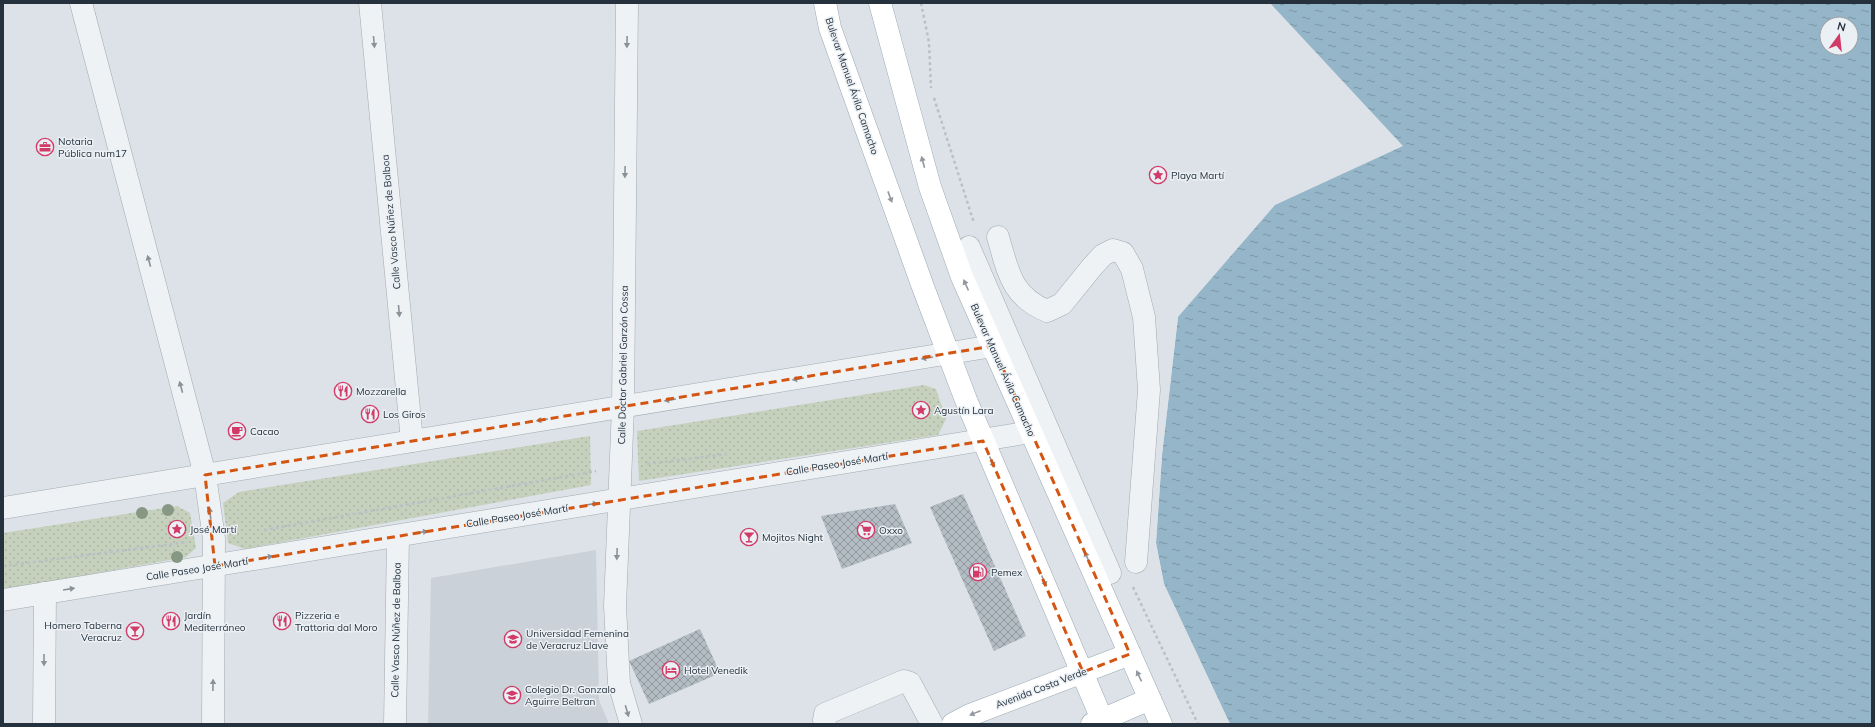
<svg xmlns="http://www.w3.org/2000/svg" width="1875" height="727" font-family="Mulish,sans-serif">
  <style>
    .built { fill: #cad1d9 }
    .grass { fill: url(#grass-dots) }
    .water { fill: url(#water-ripples); fill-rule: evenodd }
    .pier { fill: #dce2e7 }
    .building { fill: url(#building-cross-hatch) }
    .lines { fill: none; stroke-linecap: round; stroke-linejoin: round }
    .minor-casing { stroke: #a1a9b1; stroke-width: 23 }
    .major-casing { stroke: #9ba8b3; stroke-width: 23 }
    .path { stroke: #bac0c5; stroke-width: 2.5; stroke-dasharray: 3 3; stroke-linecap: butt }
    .minor { stroke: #eef2f5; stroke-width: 22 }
    .major { stroke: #fff; stroke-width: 22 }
    .tree { fill: #869783 }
    .oneway { fill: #8a9299 }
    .oneway2 { fill: #92989e }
    .marked { fill: none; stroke: #d45511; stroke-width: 3; stroke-dasharray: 8 5; stroke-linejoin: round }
    .labels { text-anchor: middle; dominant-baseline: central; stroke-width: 3; stroke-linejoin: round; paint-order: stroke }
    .street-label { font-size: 10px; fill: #25313d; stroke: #ebf0f4 }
    .poi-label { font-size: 10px; fill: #25313d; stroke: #ebf0f4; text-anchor: start }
  </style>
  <defs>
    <pattern id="grass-dots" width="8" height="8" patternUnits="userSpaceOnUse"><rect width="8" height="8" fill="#c5d1bd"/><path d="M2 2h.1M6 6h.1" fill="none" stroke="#a9b4a3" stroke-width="1.8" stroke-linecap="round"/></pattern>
    <pattern id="water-ripples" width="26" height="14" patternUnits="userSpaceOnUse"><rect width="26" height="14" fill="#95b5c8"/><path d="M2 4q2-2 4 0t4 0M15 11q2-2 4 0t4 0" fill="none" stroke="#7994a4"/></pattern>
    <pattern id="building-cross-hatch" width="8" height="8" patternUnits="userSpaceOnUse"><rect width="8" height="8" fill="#b3bbc3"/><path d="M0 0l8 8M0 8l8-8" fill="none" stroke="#9199a0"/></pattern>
  </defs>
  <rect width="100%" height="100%" fill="#dce2e7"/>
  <!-- built -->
  <polygon class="built" points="596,550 599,700 609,724 428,724 431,578"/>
  <!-- grass -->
  <g class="grass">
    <polygon points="924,385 936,389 946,419 938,435 639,481 637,431"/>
    <polygon points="590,436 591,485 245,549 228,543 223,503 239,492"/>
    <polygon points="177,506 190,513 196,548 186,557 3,590 3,533"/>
  </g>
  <!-- water -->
  <path class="water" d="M 1270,3 L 1872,3 L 1872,724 L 1230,724 L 1164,584 L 1156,543 L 1162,455 L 1178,317 L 1275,205 L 1403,146 ZM 1827,24 L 1851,24 L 1851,48 L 1827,48 Z"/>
  <!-- pier -->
  <polygon class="pier" points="1176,317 1178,317 1162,455 1156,543 1164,584 1230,724 1228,724 1162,585 1154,543 1160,455"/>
  <!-- building -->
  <g class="building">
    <polygon points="963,494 1026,636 994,651 930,507"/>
    <polygon points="895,504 912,543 842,569 821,516"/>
    <polygon points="700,629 720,673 649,704 629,661"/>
  </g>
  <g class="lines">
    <defs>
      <g id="minor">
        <polyline points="81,3 205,475 214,539 213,724"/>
        <polyline points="370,3 412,441"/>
        <polyline points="627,3 623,407 615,606 619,683 631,724"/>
        <path d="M 998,237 C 1008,271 1011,296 1047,311 L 1062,304 L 1092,267 L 1103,255 L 1113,250 L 1123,253 L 1132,269 L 1144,317 L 1149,390 L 1136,562"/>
        <polyline points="969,247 1110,573"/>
        <polyline points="3,508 993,346"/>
        <polyline points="3,600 1031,432"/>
        <polyline points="44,724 45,593"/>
        <polyline points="395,724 398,536"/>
        <polyline points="825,724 824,720 825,714 904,681 910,683 932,724"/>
      </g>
      <g id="major">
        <polyline points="825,3 830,28 923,287 966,400 1104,724"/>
        <polyline points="880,3 930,187 962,277 1161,724"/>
        <polyline points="953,724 970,715 1130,654"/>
        <polyline points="1092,724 1150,699"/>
      </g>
    </defs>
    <!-- minor casing -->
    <use href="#minor" class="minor-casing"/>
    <!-- major casing -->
    <use href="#major" class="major-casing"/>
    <!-- path -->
    <g class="path">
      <polyline points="921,3 929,42 931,88"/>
      <polyline points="934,98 974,223"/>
      <polyline points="647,464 727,454"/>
      <polyline points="264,530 596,471"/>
      <polyline points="3,566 188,542"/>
      <polyline points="1133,587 1198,724"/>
    </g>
    <!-- minor -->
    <use href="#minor" class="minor"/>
    <!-- major -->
    <use href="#major" class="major"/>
  </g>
  <!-- trees -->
  <g class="tree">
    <circle cx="168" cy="510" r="6"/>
    <circle cx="142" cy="513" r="6"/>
    <circle cx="177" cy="557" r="6"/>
  </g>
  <!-- one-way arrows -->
  <defs><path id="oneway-solid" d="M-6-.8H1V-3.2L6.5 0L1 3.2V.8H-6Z"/></defs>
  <g class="oneway">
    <use href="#oneway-solid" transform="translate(374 42) rotate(85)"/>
    <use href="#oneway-solid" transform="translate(627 42) rotate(91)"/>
    <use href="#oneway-solid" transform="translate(625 172) rotate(91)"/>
    <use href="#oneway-solid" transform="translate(149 261) rotate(-105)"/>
    <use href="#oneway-solid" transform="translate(399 311) rotate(85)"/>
    <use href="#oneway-solid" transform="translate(927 358) rotate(171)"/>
    <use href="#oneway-solid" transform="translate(798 379) rotate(171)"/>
    <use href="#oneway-solid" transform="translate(181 387) rotate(-105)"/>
    <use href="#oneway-solid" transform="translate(670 400) rotate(171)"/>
    <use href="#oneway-solid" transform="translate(542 420) rotate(171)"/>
    <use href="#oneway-solid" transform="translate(592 504) rotate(-9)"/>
    <use href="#oneway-solid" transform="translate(210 513) rotate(-98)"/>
    <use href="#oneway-solid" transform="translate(422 532) rotate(-9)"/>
    <use href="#oneway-solid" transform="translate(617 554) rotate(92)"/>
    <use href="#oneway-solid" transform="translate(267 557) rotate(-9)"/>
    <use href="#oneway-solid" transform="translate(69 589) rotate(-9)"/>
    <use href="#oneway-solid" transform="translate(44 660) rotate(90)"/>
    <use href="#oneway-solid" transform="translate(213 685) rotate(-89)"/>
    <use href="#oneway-solid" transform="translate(627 711) rotate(74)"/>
  </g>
  <g class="oneway2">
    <use href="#oneway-solid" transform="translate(923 162) rotate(-105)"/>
    <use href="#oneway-solid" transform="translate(890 197) rotate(70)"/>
    <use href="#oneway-solid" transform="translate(966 285) rotate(-114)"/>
    <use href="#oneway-solid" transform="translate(992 462) rotate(67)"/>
    <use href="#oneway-solid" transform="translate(1087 557) rotate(-113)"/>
    <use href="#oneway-solid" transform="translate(1044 581) rotate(67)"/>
    <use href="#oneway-solid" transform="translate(1139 676) rotate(-115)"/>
    <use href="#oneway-solid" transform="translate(975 713) rotate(158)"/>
  </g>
  <!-- marked area -->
  <path class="marked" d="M 993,346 L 1130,654 L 1083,672 L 983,441 L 215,566 L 205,475 Z"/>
  <!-- icons -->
  <defs>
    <symbol id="office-ring" viewBox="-11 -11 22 22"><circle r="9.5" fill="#ebf0f4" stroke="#d23b67" stroke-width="1.5"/><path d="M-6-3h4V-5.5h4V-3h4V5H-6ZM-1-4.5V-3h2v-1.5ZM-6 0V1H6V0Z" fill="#d23b67"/></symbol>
    <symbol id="sight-ring" viewBox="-11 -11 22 22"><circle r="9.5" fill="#ebf0f4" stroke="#d23b67" stroke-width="1.5"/><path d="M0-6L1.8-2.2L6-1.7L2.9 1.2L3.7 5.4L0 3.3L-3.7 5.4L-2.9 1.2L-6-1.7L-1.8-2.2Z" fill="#d23b67"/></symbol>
    <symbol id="restaurant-ring" viewBox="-11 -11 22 22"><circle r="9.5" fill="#ebf0f4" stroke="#d23b67" stroke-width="1.5"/><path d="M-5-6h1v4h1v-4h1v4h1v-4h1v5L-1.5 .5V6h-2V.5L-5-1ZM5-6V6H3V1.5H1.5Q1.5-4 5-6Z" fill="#d23b67"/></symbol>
    <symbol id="cafe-ring" viewBox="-11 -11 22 22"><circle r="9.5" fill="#ebf0f4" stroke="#d23b67" stroke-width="1.5"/><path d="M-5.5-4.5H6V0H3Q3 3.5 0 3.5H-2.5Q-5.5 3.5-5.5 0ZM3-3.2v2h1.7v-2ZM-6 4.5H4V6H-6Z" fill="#d23b67"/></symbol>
    <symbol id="supermarket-ring" viewBox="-11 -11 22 22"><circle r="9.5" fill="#ebf0f4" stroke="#d23b67" stroke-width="1.5"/><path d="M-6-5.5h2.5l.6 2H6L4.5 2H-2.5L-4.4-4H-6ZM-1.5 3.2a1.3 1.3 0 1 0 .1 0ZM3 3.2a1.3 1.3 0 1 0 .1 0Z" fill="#d23b67"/></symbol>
    <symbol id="bar-ring" viewBox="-11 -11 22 22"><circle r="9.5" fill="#ebf0f4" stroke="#d23b67" stroke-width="1.5"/><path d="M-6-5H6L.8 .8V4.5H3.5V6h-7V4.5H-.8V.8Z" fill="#d23b67"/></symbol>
    <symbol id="fuel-ring" viewBox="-11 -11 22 22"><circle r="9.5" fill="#ebf0f4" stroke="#d23b67" stroke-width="1.5"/><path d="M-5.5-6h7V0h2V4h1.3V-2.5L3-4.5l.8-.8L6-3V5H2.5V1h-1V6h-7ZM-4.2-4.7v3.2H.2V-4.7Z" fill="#d23b67"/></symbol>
    <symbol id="university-ring" viewBox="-11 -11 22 22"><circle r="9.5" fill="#ebf0f4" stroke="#d23b67" stroke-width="1.5"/><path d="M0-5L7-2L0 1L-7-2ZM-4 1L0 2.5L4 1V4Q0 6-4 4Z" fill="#d23b67"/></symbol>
    <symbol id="hotel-ring" viewBox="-11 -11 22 22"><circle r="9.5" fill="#ebf0f4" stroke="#d23b67" stroke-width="1.5"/><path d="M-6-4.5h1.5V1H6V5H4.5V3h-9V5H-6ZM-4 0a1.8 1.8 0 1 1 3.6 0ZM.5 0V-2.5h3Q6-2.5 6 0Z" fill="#d23b67"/></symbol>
    <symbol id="school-ring" viewBox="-11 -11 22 22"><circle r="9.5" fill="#ebf0f4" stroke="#d23b67" stroke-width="1.5"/><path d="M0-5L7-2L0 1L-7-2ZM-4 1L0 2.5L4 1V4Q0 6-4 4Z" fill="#d23b67"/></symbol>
  </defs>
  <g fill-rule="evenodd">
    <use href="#office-ring" x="35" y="137" width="20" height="20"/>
    <use href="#sight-ring" x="1148" y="165" width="20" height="20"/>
    <use href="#restaurant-ring" x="333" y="381" width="20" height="20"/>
    <use href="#sight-ring" x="911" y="400" width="20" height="20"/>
    <use href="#restaurant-ring" x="360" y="404" width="20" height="20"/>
    <use href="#cafe-ring" x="227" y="421" width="20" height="20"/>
    <use href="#sight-ring" x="167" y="519" width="20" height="20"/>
    <use href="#supermarket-ring" x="856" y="520" width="20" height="20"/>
    <use href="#bar-ring" x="739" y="527" width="20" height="20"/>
    <use href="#fuel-ring" x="968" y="562" width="20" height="20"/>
    <use href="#restaurant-ring" x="161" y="611" width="20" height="20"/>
    <use href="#restaurant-ring" x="272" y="611" width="20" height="20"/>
    <use href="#bar-ring" x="125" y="621" width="20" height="20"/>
    <use href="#university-ring" x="503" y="629" width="20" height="20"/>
    <use href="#hotel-ring" x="661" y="660" width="20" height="20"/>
    <use href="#school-ring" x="502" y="685" width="20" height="20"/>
  </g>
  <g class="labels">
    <!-- street labels -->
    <g class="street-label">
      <text transform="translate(852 86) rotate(71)">Bulevar Manuel Ávila Camacho</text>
      <text transform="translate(391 222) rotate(-95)">Calle Vasco Núñez de Balboa</text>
      <text transform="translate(623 365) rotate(-89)">Calle Doctor Gabriel Garzón Cossa</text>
      <text transform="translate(1003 370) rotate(66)">Bulevar Manuel Ávila Camacho</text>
      <text transform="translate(837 464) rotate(-9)">Calle Paseo José Martí</text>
      <text transform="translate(517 516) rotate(-9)">Calle Paseo José Martí</text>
      <text transform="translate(197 569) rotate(-9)">Calle Paseo José Martí</text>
      <text transform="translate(396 630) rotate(-89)">Calle Vasco Núñez de Balboa</text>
      <text transform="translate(1041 688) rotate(-21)">Avenida Costa Verde</text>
    </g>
    <!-- poi labels -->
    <g class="poi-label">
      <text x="58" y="141">Notaria<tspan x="58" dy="12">Pública num17</tspan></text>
      <text x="1171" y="175">Playa Martí</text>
      <text x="356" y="391">Mozzarella</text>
      <text x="934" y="410">Agustín Lara</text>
      <text x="383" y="414">Los Giros</text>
      <text x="250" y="431">Cacao</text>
      <text x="190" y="529">José Martí</text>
      <text x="879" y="530">Oxxo</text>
      <text x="762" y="537">Mojitos Night</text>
      <text x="991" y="572">Pemex</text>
      <text x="184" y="615">Jardín<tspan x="184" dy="12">Mediterráneo</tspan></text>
      <text x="295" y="615">Pizzeria e<tspan x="295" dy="12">Trattoria dal Moro</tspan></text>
      <text x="122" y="625" text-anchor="end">Homero Taberna<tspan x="122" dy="12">Veracruz</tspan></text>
      <text x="526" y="633">Universidad Femenina<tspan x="526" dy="12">de Veracruz Llave</tspan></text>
      <text x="684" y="670">Hotel Venedik</text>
      <text x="525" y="689">Colegio Dr. Gonzalo<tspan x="525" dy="12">Aguirre Beltran</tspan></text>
    </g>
  </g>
  <!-- border -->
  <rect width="1875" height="727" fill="none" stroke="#25313d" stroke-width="8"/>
  <!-- north arrow -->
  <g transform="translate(1839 36) rotate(15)"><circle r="19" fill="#ebf0f4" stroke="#9ca4ab"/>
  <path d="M0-3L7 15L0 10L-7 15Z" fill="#d23b67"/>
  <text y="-6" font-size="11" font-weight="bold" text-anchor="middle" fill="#25313d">N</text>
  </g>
</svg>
